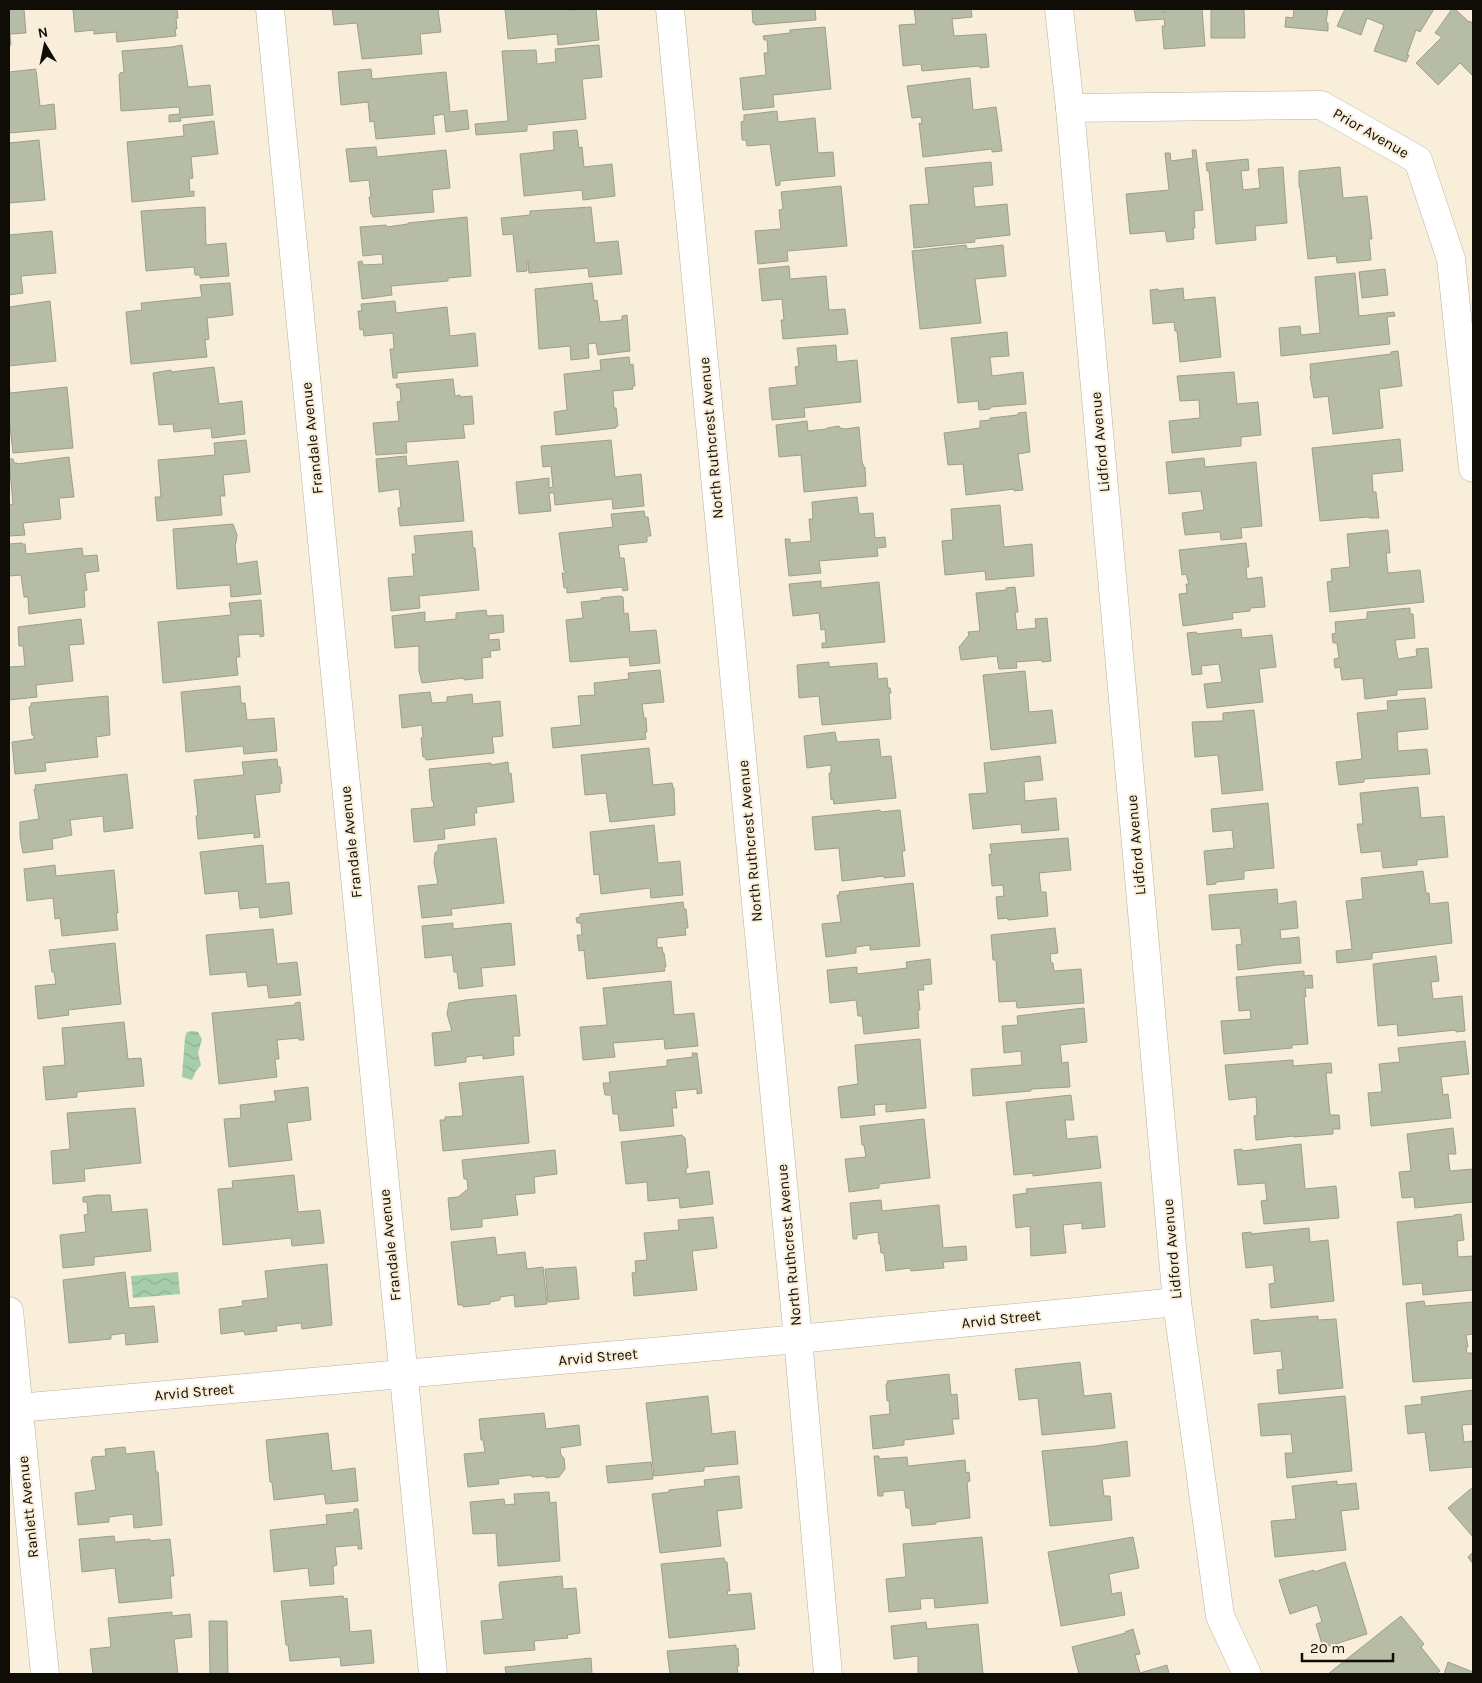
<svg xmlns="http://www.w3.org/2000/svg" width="1482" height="1683" font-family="Karla,sans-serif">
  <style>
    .water { fill: url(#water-waves) }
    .building { fill: #b7bca6; stroke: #9ca08b }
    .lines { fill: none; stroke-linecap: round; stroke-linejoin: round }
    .minor-casing { stroke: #bab19c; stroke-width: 29 }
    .minor { stroke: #fff; stroke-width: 28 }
    .labels { text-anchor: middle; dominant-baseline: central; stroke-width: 4; stroke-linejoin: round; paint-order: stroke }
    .street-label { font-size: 15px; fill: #100d06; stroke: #f8eed9 }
  </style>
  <defs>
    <pattern id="water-waves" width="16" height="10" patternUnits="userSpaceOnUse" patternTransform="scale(1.25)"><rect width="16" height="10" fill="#a6cdab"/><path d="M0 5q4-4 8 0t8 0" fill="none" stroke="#8eaf92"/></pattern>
  </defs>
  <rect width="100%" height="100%" fill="#f8eed9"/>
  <!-- water -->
  <g class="water">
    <polygon points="193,1031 198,1032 202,1039 198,1053 201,1065 196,1071 192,1080 182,1077 185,1037 187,1032"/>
    <polygon points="178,1272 180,1294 133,1298 131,1276"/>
  </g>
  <!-- building -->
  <g class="building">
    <polygon points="9,9 24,9 26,33 10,34 11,45 9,46"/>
    <polygon points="73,9 177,9 178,18 176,18 177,29 175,29 176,36 117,42 116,32 94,34 94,30 75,32"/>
    <polygon points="332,9 438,9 441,32 420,34 422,54 362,59 357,23 334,25"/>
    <polygon points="505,9 569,9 569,10 596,9 599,40 558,45 557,34 508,39"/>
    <polygon points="752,9 815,9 816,20 755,25 755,23 753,23"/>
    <polygon points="914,9 971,9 972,17 952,19 954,36 986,34 989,67 980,68 980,66 922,71 921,64 903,66 899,25 916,24"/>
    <polygon points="1132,9 1163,9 1163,12 1165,12 1165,9 1202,9 1205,46 1164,49 1162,26 1165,26 1164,19 1136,21 1134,9"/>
    <polygon points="1211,9 1244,9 1245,38 1211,38"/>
    <polygon points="1294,9 1328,9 1326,22 1328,23 1328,31 1285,27 1286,17 1293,18"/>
    <polygon points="1345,9 1434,9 1420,32 1416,30 1407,55 1409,55 1406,62 1374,51 1384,25 1367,18 1361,35 1337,26"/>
    <polygon points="1452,9 1455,9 1469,22 1470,21 1473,24 1473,76 1460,63 1438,85 1416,63 1442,37 1435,33"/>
    <polygon points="825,27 831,89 773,95 774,107 743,110 740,78 766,75 764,53 768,53 767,40 764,40 763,36 790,33 790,30"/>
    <polygon points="182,45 188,87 210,85 213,115 180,118 181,121 169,122 169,115 180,114 179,107 121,111 119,75 120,73 124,72 122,51 172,47"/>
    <polygon points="599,45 602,77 582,79 586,119 527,125 527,131 476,135 475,124 508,121 502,51 536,50 537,64 556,62 555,49"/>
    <polygon points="36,69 40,106 54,104 56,129 9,133 9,72"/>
    <polygon points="371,69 372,79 446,72 450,112 467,110 469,129 446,132 444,114 433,116 435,134 376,139 374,121 370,122 368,102 341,105 338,72"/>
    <polygon points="970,78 973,110 996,107 1002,151 992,152 992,149 923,157 919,123 922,124 921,117 912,118 907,86"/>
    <polygon points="777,111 778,122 815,118 818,153 833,152 835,176 780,181 780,185 776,186 770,144 747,146 746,140 742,140 741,122 744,121 744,115"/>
    <polygon points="214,121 218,154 191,157 193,178 189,179 190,192 194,191 194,196 132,202 127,142 184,136 183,125"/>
    <polygon points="577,130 579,148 582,147 584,167 612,164 615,196 583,200 582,190 524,196 520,154 554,150 553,132"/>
    <polygon points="39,140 45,200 9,203 9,143"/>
    <polygon points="376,147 377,157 446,150 450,188 432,190 434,212 373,217 372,214 371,214 369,197 371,197 369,180 350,182 346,149"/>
    <polygon points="1192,150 1196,150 1203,210 1194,211 1195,228 1193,228 1194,239 1167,242 1165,231 1130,234 1126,194 1169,190 1165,153 1170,153 1171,161 1193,158"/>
    <polygon points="1248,159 1249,170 1241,171 1243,190 1260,188 1258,169 1283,167 1287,223 1255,226 1256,240 1216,244 1209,171 1207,171 1206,163"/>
    <polygon points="991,162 993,185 973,187 975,207 1007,204 1010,235 974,239 975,242 914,248 910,205 929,204 925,168"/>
    <polygon points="1340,167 1343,198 1367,196 1372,239 1369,239 1371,260 1337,263 1336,256 1308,259 1300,187 1299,187 1299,171"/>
    <polygon points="841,186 847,246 787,251 788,261 758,264 755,231 781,229 779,210 783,209 781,192"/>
    <polygon points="205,207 206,245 226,243 229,276 200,278 200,275 195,275 194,267 146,271 141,211"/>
    <polygon points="591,207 595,243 618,241 622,274 589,277 588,268 529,273 528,261 527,261 527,271 517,272 513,234 503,235 501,218 530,215 530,211"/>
    <polygon points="467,217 471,276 448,278 448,281 391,286 392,295 362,299 358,262 362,261 363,265 383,264 382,254 363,256 360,227 386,225 387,227 408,224 408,223"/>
    <polygon points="52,231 56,273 21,276 23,293 9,295 9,235"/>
    <polygon points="966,245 967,249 1003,245 1006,276 975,279 981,323 920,329 912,251"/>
    <polygon points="789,266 790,279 826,276 829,310 845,309 848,334 783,339 781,320 784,320 782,299 762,301 759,269"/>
    <polygon points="1385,269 1388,295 1362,298 1359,272"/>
    <polygon points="1355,273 1359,316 1394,312 1395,316 1387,317 1390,344 1281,356 1279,328 1300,326 1301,335 1320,333 1315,277"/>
    <polygon points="230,283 233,315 207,318 209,339 205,340 207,357 131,364 126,312 142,310 141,303 202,297 200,285"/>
    <polygon points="592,283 594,301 597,300 600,322 622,320 622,316 627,315 630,351 598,355 596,343 588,344 589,358 571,360 570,346 539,349 535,289"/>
    <polygon points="1183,288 1184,300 1215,297 1221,357 1180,362 1177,331 1175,331 1174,322 1153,324 1150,290 1158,289 1158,291"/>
    <polygon points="50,301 56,361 9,366 9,307"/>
    <polygon points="395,301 396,313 447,307 450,336 475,333 478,366 397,373 397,378 393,378 390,349 394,349 393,333 364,336 363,329 360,330 358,311 362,311 361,304"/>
    <polygon points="1007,332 1009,356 990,357 992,376 1023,372 1026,404 991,407 990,409 979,410 978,401 958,403 951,338"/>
    <polygon points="836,345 837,362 857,360 861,402 804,408 805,417 772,420 769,388 797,385 795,367 799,366 797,348"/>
    <polygon points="1398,351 1402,386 1379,389 1383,428 1333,434 1328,396 1314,398 1310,376 1311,376 1310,364 1391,354 1391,352"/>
    <polygon points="629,357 630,365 633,364 635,386 632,386 633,389 613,391 614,408 616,408 618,426 616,426 616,428 556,435 554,412 567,410 564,374 601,370 600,360"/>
    <polygon points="214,367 219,404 242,401 245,434 212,438 211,428 174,432 173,424 159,425 153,373 171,370 171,372"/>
    <polygon points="1234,372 1237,404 1258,402 1261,435 1241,437 1241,446 1172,453 1169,421 1200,418 1199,400 1180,401 1177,376"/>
    <polygon points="453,379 455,396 460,395 460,397 472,396 474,424 463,425 465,438 406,442 407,453 376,455 373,423 399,421 397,402 401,401 400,388 397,388 396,384"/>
    <polygon points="9,383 10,393 67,387 73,448 13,453 9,417"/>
    <polygon points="1026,412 1030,452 1018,454 1023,490 1014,491 1014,489 966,495 963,464 948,465 944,433 980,428 980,421 990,420 990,418 1018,415 1018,413"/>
    <polygon points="807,421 808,431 827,429 827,428 839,426 840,428 845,429 859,427 862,462 864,467 865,467 866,486 804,492 801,455 779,457 776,425"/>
    <polygon points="1400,439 1403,471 1372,474 1373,492 1376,492 1379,518 1369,518 1369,517 1320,521 1312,448"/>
    <polygon points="246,440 250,472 223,475 225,496 220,496 222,515 157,521 155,497 161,497 158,460 215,455 214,443"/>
    <polygon points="611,440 615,477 641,474 644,506 613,509 612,499 555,505 554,493 549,493 551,511 519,514 516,482 549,478 549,488 553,487 551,466 543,467 541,446"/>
    <polygon points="406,456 407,466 458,461 464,521 400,526 398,508 401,507 399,489 379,492 376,459"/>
    <polygon points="69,457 74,497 59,498 61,519 23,523 25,535 9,536 9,505 13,504 9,459 13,459 14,463 17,463 17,464"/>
    <polygon points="1204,458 1205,467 1256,462 1262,526 1241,528 1242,538 1221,540 1220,532 1185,535 1182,513 1204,510 1201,491 1169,494 1166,462"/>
    <polygon points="857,497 859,514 873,513 875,538 885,537 886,547 877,548 878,556 819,561 821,573 789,576 785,539 790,539 790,543 811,541 809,519 813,519 812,502"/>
    <polygon points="1000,505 1004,547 1032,544 1034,576 986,580 985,571 945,575 942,541 953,540 951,509"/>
    <polygon points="644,511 645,517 648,517 651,536 647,536 647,542 618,545 620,558 624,558 628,590 623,591 622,587 567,593 567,588 564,588 562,573 566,573 566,571 564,571 559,533 613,527 611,514"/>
    <polygon points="233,524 237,535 236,543 235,544 237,564 257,561 261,594 231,597 230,585 177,589 173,529"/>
    <polygon points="1388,530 1390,553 1386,553 1388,573 1420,570 1424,602 1330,612 1327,582 1332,581 1331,569 1350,567 1347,534"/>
    <polygon points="472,531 473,548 475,548 479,590 419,596 420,608 391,611 388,578 414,576 412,554 416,554 414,536"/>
    <polygon points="22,543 22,544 25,544 26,554 82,548 83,556 97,555 99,571 85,573 87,590 84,591 85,607 29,614 28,597 24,597 21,575 9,576 9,544"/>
    <polygon points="1246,543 1249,567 1246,567 1247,579 1262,577 1265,607 1250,608 1250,611 1232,613 1233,619 1183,626 1179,594 1187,593 1186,584 1189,584 1186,574 1182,575 1179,550"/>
    <polygon points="821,581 821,588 879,582 885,642 822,648 822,643 826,643 825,629 821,630 819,613 793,616 789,584"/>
    <polygon points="1015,587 1018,612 1015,612 1017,630 1036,628 1035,619 1047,618 1051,661 1042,662 1042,660 1016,662 1017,668 999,669 997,656 961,660 959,647 969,635 968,632 980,631 976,593 1006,590 1006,588"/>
    <polygon points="620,596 623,597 624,614 628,613 630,632 656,630 660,663 630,666 629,657 570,662 566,620 583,618 581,602 601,600 601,598"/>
    <polygon points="261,600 264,636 260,637 260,634 238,635 240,657 236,657 238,675 163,683 158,622 231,615 229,603"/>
    <polygon points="1410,608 1410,614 1413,614 1415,638 1395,640 1398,659 1417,656 1416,649 1428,648 1432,688 1397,690 1397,695 1365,699 1363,678 1342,680 1340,667 1335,668 1334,659 1339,658 1337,643 1333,643 1332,634 1336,633 1335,622 1367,619 1367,612"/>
    <polygon points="486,610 487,616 503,615 504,632 489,634 489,640 499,639 500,650 490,651 491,657 482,658 483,678 464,680 464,678 422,683 419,671 419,646 395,648 392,616 425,612 425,622 456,619 456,613"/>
    <polygon points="81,619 84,644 69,645 73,681 36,685 37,697 9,700 9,667 25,666 23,646 19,646 18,627"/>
    <polygon points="1241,629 1242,638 1272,635 1276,667 1259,669 1263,702 1207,708 1204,684 1222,682 1219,664 1201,666 1202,674 1192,675 1187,633 1196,632 1197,634"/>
    <polygon points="829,662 829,667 877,663 878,679 887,678 888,688 890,688 891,693 889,693 891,719 822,725 819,696 799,698 797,665"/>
    <polygon points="660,670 664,702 642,704 644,718 646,718 647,732 645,732 646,739 553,748 551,728 581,725 578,696 595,695 594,683 629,679 628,673"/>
    <polygon points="1025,671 1029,712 1052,710 1056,743 991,750 983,675"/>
    <polygon points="240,686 241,703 245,703 247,720 274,718 277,751 244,754 243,746 186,752 181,692"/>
    <polygon points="430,692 432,703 447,702 447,697 472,694 473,704 500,701 503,736 492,737 494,753 426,760 425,757 423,757 421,738 423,737 422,725 402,728 399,695"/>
    <polygon points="108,696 110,735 96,737 98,757 45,763 46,771 15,774 12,742 34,739 34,735 32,735 29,707 31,706 31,703"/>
    <polygon points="1425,698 1428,729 1397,732 1398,751 1427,749 1430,774 1364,779 1364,782 1339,785 1336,762 1362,759 1357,713 1388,710 1387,701"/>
    <polygon points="1254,710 1263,790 1222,794 1218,755 1195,757 1192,722 1223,721 1223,713"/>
    <polygon points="835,732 837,742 879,739 881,757 891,756 896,798 834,804 833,799 831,800 829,773 831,773 831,765 807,768 804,736"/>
    <polygon points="649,748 653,785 672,783 673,788 674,788 675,815 610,822 606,793 585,795 581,755"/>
    <polygon points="1040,756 1043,780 1024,782 1025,801 1056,798 1059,830 1022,833 1021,824 973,829 969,794 987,793 984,763"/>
    <polygon points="277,759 278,767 280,767 282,783 280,784 280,792 255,795 260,837 254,838 254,833 198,839 196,816 198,815 194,780 244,775 242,762"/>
    <polygon points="508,762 509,774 511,773 514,802 476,807 477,813 474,813 475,825 444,829 445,839 414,842 411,809 434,807 433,801 432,801 429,769 491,763 491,765"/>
    <polygon points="127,774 133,828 104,832 103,816 70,820 72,835 52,839 53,849 23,853 20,837 20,822 39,819 34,789 36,789 35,785"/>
    <polygon points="1418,787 1421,818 1444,816 1448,857 1417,860 1417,865 1383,868 1381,851 1361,853 1357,824 1363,824 1360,793"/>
    <polygon points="1268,803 1274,868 1244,871 1244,879 1216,882 1216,884 1207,885 1204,851 1234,848 1232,830 1213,832 1211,809"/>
    <polygon points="880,810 881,812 900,810 905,851 902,851 905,876 884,878 884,876 842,881 839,848 815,850 812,817"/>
    <polygon points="654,825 658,863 680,861 683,895 651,898 650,888 601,894 599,874 594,875 590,832"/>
    <polygon points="496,838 504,903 451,909 452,915 422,918 418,886 438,884 434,862 435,853 438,850 438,845"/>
    <polygon points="1068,838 1071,870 1039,873 1041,892 1046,892 1048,916 1008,920 1007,918 998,919 996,897 1004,896 1003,885 992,886 989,854 992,855 990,844"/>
    <polygon points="263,845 266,884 289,882 292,914 260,918 259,907 240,909 238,891 205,894 200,852"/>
    <polygon points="55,865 56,876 114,870 118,913 116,913 118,930 62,936 60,918 55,919 53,898 27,901 24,869"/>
    <polygon points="1423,871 1426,893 1429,893 1430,904 1448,902 1452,943 1372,953 1372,959 1337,963 1336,951 1352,949 1346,901 1363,899 1361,878"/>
    <polygon points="913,883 920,946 870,950 870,945 856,947 856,953 826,957 822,924 841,922 837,895 840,895 839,892"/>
    <polygon points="1277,889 1278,904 1296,901 1298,928 1280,930 1281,939 1299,937 1301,963 1277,965 1238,970 1236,945 1242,944 1240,928 1212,930 1209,895"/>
    <polygon points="683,902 684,909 686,909 688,928 685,928 686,935 657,938 657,948 662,947 663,953 664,953 666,967 664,967 665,971 587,979 584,950 579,951 577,935 582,935 581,923 577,923 576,918 580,917 580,914"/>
    <polygon points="453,923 453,929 511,923 515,965 481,968 483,986 459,989 457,972 454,972 452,955 425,958 422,926"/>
    <polygon points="1055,928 1058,953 1050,954 1051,963 1053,963 1054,971 1081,969 1084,1003 1017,1008 1016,1001 999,1002 996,960 993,960 991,935"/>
    <polygon points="273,929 277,964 297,962 301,995 269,998 267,985 248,987 246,972 210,975 206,935"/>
    <polygon points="115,943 121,1004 68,1010 69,1015 38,1019 35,986 56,984 54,972 52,972 49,950"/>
    <polygon points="1436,956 1439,981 1431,982 1433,999 1462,996 1465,1031 1456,1032 1456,1030 1398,1036 1397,1024 1378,1026 1373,964"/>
    <polygon points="930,959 932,984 923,985 924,990 918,990 920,1010 918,1010 919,1028 864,1034 862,1016 858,1016 856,1000 830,1003 827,970 857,967 857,974 907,968 906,962"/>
    <polygon points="1304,971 1304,976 1312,975 1313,988 1305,988 1306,997 1304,996 1308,1044 1292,1045 1292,1048 1224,1054 1221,1021 1251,1019 1250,1010 1239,1011 1236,977"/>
    <polygon points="671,981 674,1015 694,1013 698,1046 665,1049 664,1039 613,1043 615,1057 583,1060 580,1027 607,1025 603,988"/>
    <polygon points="516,995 520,1036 513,1036 514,1055 483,1059 483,1055 466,1057 466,1062 435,1066 432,1033 452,1031 447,1014 449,1003 465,1000"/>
    <polygon points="300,1002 304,1040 299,1040 299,1038 277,1040 279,1059 275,1059 277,1077 219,1084 212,1013 295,1005 295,1003"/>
    <polygon points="1084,1008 1087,1042 1060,1045 1062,1063 1068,1062 1070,1087 1031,1089 1031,1091 973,1096 971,1069 1022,1065 1021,1051 1004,1053 1002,1026 1018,1025 1017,1016"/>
    <polygon points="124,1022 128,1059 141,1058 144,1086 77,1092 77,1097 46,1100 43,1067 65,1065 62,1028"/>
    <polygon points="920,1039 926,1108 886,1112 886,1104 874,1105 875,1115 841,1118 838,1087 858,1084 855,1045"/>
    <polygon points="1465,1041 1469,1074 1441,1077 1443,1095 1448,1094 1451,1118 1371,1126 1368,1093 1382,1092 1379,1064 1400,1062 1398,1048"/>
    <polygon points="692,1053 697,1053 702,1093 697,1094 697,1089 675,1091 677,1108 672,1108 674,1126 620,1131 618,1114 613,1114 611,1095 605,1095 603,1083 610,1083 609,1072 667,1066 667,1060 693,1057"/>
    <polygon points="1293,1060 1293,1066 1331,1063 1332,1073 1326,1073 1330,1115 1339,1115 1340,1129 1333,1129 1333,1134 1294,1137 1294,1136 1256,1140 1254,1116 1257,1115 1256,1097 1229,1100 1225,1065"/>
    <polygon points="523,1076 529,1143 443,1151 440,1120 445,1120 445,1117 463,1116 459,1083"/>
    <polygon points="308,1087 311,1120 287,1123 292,1160 229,1167 224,1119 241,1118 240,1105 276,1101 274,1091"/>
    <polygon points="1071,1095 1074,1120 1065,1120 1067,1139 1097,1136 1101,1168 1033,1176 1033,1173 1014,1175 1006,1102"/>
    <polygon points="135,1108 141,1163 84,1169 85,1181 53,1184 51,1151 70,1149 67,1113"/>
    <polygon points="924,1119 930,1178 879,1184 879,1188 849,1192 845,1159 866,1157 864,1145 862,1145 860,1126"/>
    <polygon points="1453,1128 1456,1154 1448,1154 1450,1171 1473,1169 1473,1202 1415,1208 1414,1197 1402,1198 1399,1172 1411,1171 1407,1134"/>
    <polygon points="682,1135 685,1138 688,1168 686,1168 686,1174 709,1171 713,1204 680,1208 679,1198 648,1201 647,1182 626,1184 621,1142"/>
    <polygon points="1301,1144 1305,1189 1336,1186 1339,1218 1264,1224 1261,1201 1267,1200 1265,1183 1238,1185 1234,1150 1242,1149 1242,1151"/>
    <polygon points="555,1150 557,1174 534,1177 535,1193 515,1195 518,1215 482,1219 482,1227 451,1230 448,1198 458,1197 468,1189 467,1179 464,1179 462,1160"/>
    <polygon points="294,1175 298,1212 320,1210 324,1243 292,1246 291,1238 223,1245 218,1189 233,1188 232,1181"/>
    <polygon points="1101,1182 1105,1227 1082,1229 1082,1223 1063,1225 1066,1253 1031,1256 1030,1226 1016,1228 1013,1195 1027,1193 1026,1189"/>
    <polygon points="98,1195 110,1195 112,1212 147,1209 151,1251 94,1257 94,1265 63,1268 60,1235 86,1232 84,1215 88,1214 87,1202 83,1202 83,1197"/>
    <polygon points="881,1200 882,1211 939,1205 943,1248 966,1246 967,1260 943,1262 944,1268 911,1271 910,1268 886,1271 884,1253 881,1253 880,1244 879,1244 878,1232 857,1235 857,1239 853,1239 850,1203"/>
    <polygon points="1461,1214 1464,1240 1457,1241 1458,1257 1473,1256 1473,1290 1423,1295 1422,1283 1403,1285 1397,1222 1454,1216 1454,1215"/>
    <polygon points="713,1217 717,1248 692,1251 697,1290 634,1296 632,1273 636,1272 635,1261 647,1260 644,1233 679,1230 678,1220"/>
    <polygon points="1309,1228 1310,1242 1328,1240 1334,1301 1271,1308 1269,1284 1275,1283 1273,1265 1246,1268 1242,1233 1251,1232 1251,1234"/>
    <polygon points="495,1237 497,1255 525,1252 527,1269 543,1267 547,1304 515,1307 514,1295 500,1297 500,1300 490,1302 490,1304 463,1307 463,1305 458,1305 451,1242"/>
    <polygon points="327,1264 332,1325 302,1329 301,1323 276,1326 277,1331 245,1335 244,1331 221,1334 219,1309 243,1306 242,1301 268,1298 265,1271"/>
    <polygon points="576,1267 579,1299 548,1302 545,1269"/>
    <polygon points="125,1272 129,1308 154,1306 158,1342 126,1345 125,1333 111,1335 111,1339 69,1343 63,1280"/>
    <polygon points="1424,1301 1425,1306 1473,1302 1473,1334 1466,1335 1468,1347 1466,1347 1467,1353 1473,1353 1473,1378 1413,1382 1406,1303"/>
    <polygon points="1318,1316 1318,1320 1336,1319 1343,1388 1279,1394 1277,1370 1283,1369 1281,1351 1254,1354 1251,1320 1259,1319 1259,1321"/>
    <polygon points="1080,1362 1084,1396 1111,1393 1115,1428 1042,1435 1038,1398 1019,1400 1015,1369"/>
    <polygon points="949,1374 951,1395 957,1394 959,1419 952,1419 954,1434 904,1440 904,1445 873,1449 870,1416 890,1414 889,1400 887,1401 886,1384 888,1383 887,1381"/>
    <polygon points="1473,1390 1473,1424 1462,1425 1464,1442 1472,1441 1473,1467 1430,1471 1425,1432 1408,1434 1405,1406 1422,1404 1421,1397"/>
    <polygon points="708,1396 712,1434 735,1431 738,1464 704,1467 704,1471 654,1476 646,1403"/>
    <polygon points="1345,1396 1352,1471 1287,1478 1285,1453 1293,1453 1291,1434 1261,1436 1258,1404"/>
    <polygon points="544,1413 546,1429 579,1425 581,1445 560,1448 561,1455 564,1458 565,1469 559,1477 546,1478 544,1476 532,1477 531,1475 498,1479 499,1484 468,1487 464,1454 485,1452 483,1440 481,1440 479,1419"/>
    <polygon points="328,1433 332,1471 355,1468 358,1501 326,1504 324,1494 274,1500 272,1482 270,1482 266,1440"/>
    <polygon points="1127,1441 1130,1476 1102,1479 1104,1496 1110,1496 1112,1520 1050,1526 1042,1451 1096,1446"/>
    <polygon points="125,1447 126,1454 154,1451 156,1472 158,1472 162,1525 134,1528 133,1514 109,1517 109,1522 78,1525 75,1493 96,1490 91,1460 92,1460 92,1457 106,1456 105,1449"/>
    <polygon points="874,1456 879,1456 879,1459 907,1457 908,1466 965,1460 966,1473 969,1472 970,1481 967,1482 970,1518 936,1522 936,1524 912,1526 910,1508 906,1508 904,1490 883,1492 883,1496 878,1496"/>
    <polygon points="651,1462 653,1479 608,1483 606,1466"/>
    <polygon points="739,1476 742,1508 717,1511 721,1546 660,1553 652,1494 669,1492 669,1490 705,1486 704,1480"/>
    <polygon points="1337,1481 1337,1485 1356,1483 1359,1509 1341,1511 1346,1550 1275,1557 1271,1521 1296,1519 1292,1486"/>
    <polygon points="1473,1487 1473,1537 1448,1508"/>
    <polygon points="549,1492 550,1503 556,1502 560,1561 498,1566 496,1533 473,1534 470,1502 504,1499 505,1505 515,1504 514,1494"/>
    <polygon points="354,1509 358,1509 362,1549 358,1549 358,1545 335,1547 337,1565 333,1566 334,1584 310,1586 308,1568 274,1572 270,1530 327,1524 326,1515 354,1512"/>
    <polygon points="114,1536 115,1542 150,1539 150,1541 170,1539 174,1576 170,1576 172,1598 119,1603 115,1568 82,1572 79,1539"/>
    <polygon points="982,1537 988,1603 935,1608 934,1598 920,1599 921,1609 889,1612 886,1579 906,1577 903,1544"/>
    <polygon points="1133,1537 1139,1568 1109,1574 1112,1594 1121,1592 1125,1615 1061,1626 1048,1552"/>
    <polygon points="1473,1552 1473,1564 1468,1557"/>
    <polygon points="724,1558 725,1562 727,1562 730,1591 727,1591 728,1595 751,1593 755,1629 669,1638 661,1564"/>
    <polygon points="1345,1562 1367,1634 1323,1648 1316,1624 1322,1622 1317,1605 1290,1614 1279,1580 1314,1570 1314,1572"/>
    <polygon points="562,1576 563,1589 576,1588 580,1633 567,1635 568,1638 534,1641 535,1650 484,1654 481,1621 503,1619 499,1586 500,1582"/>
    <polygon points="343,1596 344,1599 347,1598 350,1632 371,1630 374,1663 341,1666 340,1657 290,1661 288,1645 286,1645 281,1601"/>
    <polygon points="172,1612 172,1616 190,1614 192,1637 174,1639 178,1674 93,1674 90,1649 111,1647 108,1618"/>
    <polygon points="1401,1616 1424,1644 1421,1647 1440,1671 1436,1674 1328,1674"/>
    <polygon points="209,1621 227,1621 228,1674 210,1674"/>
    <polygon points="926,1622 927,1629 978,1624 983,1674 918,1674 918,1656 894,1659 891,1626"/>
    <polygon points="1133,1629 1140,1654 1135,1655 1140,1673 1167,1665 1169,1674 1079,1674 1072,1647 1126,1633 1125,1632"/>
    <polygon points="736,1645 736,1649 738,1648 739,1666 737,1666 738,1674 670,1674 667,1651"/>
    <polygon points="591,1658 592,1674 506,1674 505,1667"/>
    <polygon points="1448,1662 1473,1672 1473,1674 1444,1674"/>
  </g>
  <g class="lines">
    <defs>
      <g id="minor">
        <polyline points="270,9 433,1674"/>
        <polyline points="670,9 798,1339 828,1674"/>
        <polyline points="1059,9 1070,108 1177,1302 1220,1616 1247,1674"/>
        <polyline points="1070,108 1321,105 1418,160 1451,259 1473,468"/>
        <polyline points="9,1311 45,1674"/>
        <polyline points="18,1408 798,1339 1177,1302"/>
      </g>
    </defs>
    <!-- minor casing -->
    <use href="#minor" class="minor-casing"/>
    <!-- minor -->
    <use href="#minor" class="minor"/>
  </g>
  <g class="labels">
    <!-- street labels -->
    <g class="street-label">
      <text transform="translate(1371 133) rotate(30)">Prior Avenue</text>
      <text transform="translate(312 438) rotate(-96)">Frandale Avenue</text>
      <text transform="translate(711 438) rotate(-95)">North Ruthcrest Avenue</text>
      <text transform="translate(1100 442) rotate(-95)">Lidford Avenue</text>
      <text transform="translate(750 841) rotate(-95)">North Ruthcrest Avenue</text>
      <text transform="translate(351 842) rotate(-96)">Frandale Avenue</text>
      <text transform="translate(1136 845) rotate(-95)">Lidford Avenue</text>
      <text transform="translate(390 1245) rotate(-96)">Frandale Avenue</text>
      <text transform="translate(789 1245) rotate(-95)">North Ruthcrest Avenue</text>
      <text transform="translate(1172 1249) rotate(-95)">Lidford Avenue</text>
      <text transform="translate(1001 1319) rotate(-6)">Arvid Street</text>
      <text transform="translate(598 1357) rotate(-5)">Arvid Street</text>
      <text transform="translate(194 1392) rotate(-5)">Arvid Street</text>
      <text transform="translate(28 1507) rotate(-96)">Ranlett Avenue</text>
    </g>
  </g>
  <!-- border -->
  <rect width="1482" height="1683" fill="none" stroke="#100d06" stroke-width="20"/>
  <!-- north arrow -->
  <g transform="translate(45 45) rotate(350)" stroke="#f8eed9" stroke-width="4" paint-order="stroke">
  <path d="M0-4L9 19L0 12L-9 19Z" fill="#100d06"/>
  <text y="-8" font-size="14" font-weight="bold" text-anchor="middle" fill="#100d06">N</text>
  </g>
  <!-- scale -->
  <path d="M1302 1653v8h91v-8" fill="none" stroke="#100d06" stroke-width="2.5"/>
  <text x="1310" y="1653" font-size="15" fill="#100d06" stroke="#f8eed9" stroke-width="4" paint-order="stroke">20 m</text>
</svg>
